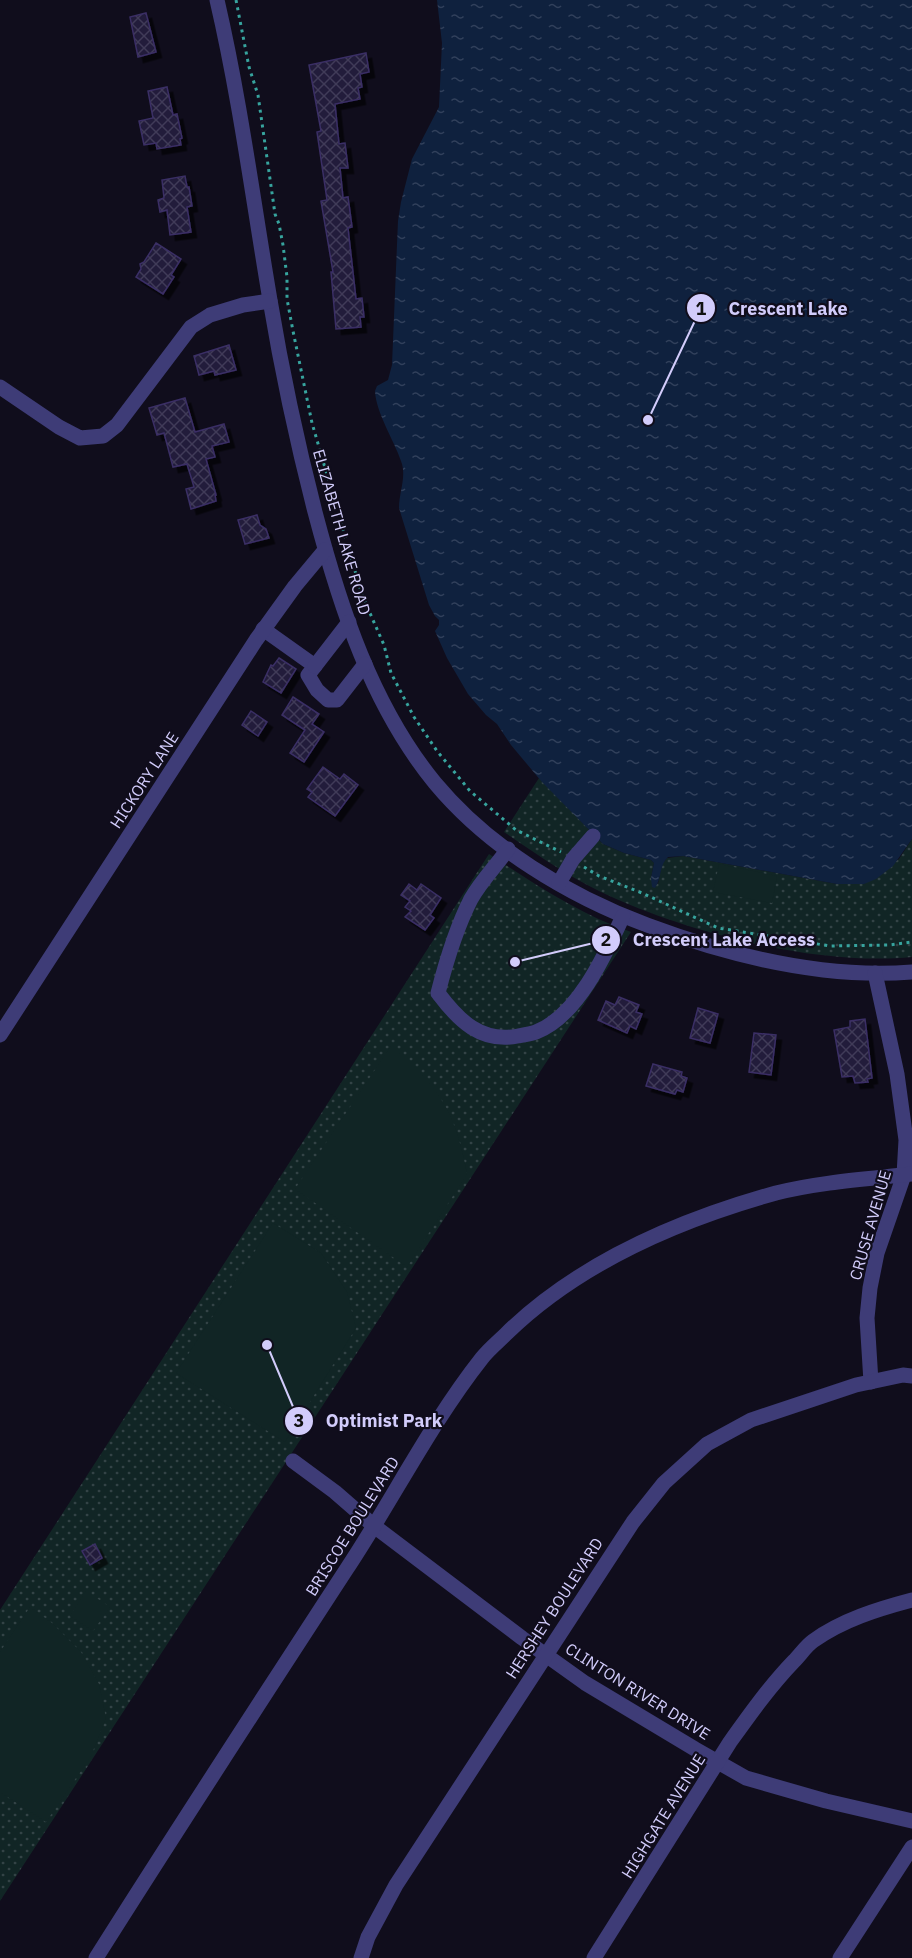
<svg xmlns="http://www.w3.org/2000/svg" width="912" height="1958" font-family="'IBM Plex Sans',sans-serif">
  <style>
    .green { fill: url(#green-dots) }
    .pitch { fill: #112525 }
    .water { fill: url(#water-ripples) }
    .building { fill: url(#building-cross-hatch); stroke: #3a2f65; stroke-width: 1.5; filter: url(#shadow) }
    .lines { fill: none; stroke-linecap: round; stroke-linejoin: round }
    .path { stroke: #37a49e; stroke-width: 3; stroke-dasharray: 3 4.5; stroke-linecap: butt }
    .minor { stroke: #3e3c77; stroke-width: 15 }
    .labels { text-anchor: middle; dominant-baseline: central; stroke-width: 4.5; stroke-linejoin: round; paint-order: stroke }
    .street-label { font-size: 16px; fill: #d2ccfb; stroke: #100d1c }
    .leader { fill: none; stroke: #d2ccfb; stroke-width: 2 }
    .callout-dot { fill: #d2ccfb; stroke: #100d1c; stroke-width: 2 }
    .mark-label { font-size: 18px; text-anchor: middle; font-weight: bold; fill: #111 }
    .callout-label { font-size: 18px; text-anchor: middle; font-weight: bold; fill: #d2ccfb; stroke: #100d1c; stroke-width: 4.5; stroke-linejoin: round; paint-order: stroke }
  </style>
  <defs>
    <pattern id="green-dots" width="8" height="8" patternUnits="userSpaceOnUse" patternTransform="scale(1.5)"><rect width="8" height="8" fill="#112525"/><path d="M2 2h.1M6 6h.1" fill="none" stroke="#334346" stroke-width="1.8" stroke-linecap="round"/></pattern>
    <pattern id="water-ripples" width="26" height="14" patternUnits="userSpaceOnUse" patternTransform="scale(1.5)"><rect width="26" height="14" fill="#0f213e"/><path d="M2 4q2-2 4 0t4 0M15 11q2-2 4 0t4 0" fill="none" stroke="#31405b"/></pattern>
    <pattern id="building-cross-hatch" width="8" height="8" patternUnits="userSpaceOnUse" patternTransform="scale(1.5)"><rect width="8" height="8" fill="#211b3b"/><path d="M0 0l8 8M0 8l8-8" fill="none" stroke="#403b58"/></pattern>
    <filter id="shadow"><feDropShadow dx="5.5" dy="5.5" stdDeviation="0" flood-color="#0009"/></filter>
  </defs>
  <rect width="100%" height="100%" fill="#100d1c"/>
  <!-- green -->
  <g class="green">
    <path d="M 539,778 L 603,844 L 624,853 L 651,860 L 654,863 L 651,878 L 658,884 L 662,864 L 667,858 L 683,856 L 837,884 L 864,884 L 899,859 L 912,839 L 912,957 C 821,966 697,935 614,898 C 575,881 539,856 504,832 Z"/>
    <path d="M 489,854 C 535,884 579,914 631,932 L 0,1901 L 0,1610 Z"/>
  </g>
  <!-- pitch -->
  <g class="pitch">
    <polygon points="719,864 777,876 772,903 713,892"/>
    <path d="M 391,1046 C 440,1088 455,1111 467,1174 L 407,1267 L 295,1189 Z"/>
    <polygon points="273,1223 321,1253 347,1292 356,1328 285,1442 176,1373"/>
    <polygon points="86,1591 110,1607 93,1631 70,1616"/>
    <polygon points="30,1607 52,1623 81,1652 99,1684 106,1718 91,1756 46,1822 0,1792 0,1652"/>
  </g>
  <!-- water -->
  <path class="water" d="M 437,0 L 912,0 L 912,839 L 893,866 L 876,879 L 864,884 L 837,884 L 683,856 L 668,857 C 659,865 662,878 655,888 L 652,887 L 651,878 L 654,863 L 651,860 L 624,853 L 603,844 L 542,782 L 511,745 L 497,724 L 486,715 L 468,694 L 447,658 L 435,631 L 439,625 L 439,620 L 435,616 L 429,605 L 399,508 C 399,492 407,476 401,461 C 394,440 376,413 375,391 L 377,386 L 388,380 L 392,365 L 398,221 L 401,202 L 412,159 L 439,107 L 442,43 Z"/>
  <!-- building -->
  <g class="building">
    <polygon points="146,13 156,52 138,57 130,17"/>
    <polygon points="366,53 369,72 360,74 362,87 358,88 360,99 335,104 339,144 345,143 348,168 340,168 343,198 348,197 352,227 348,228 356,299 362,298 364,317 360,317 361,327 336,329 331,272 333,272 321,201 327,200 317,132 321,131 309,65"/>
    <polygon points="167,87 173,115 177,114 182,138 180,139 181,145 157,149 156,143 144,145 139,121 153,118 148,91"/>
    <polygon points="185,176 187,187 189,187 192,206 187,207 191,232 170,235 167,210 160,212 158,200 164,198 162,180"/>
    <polygon points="156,243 181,259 171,275 174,277 163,294 136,277 141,269 140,264 144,262"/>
    <polygon points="229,345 236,370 215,375 214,371 199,375 194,356"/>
    <polygon points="185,398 195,432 224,424 229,442 212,446 215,457 206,459 216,495 215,495 216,501 191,509 186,489 194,487 187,464 173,467 164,433 157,435 149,408"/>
    <polygon points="257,515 260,525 266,529 269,538 245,544 238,520"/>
    <polygon points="279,658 296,669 281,693 263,682 271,665 273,666"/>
    <polygon points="293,697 319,714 312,724 324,732 304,762 290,753 305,730 282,715"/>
    <polygon points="251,711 267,722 258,736 242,725"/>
    <polygon points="323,767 340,779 344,774 358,785 335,816 308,797 312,792 307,789"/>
    <polygon points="409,884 417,890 421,884 441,898 430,915 434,918 425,930 405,917 411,911 405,907 410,901 401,895"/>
    <polygon points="619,997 639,1005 636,1012 642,1014 636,1029 630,1026 627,1033 598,1020 606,1001 615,1005"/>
    <polygon points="698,1008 718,1014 710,1043 690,1038"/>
    <polygon points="865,1019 872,1078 867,1079 868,1082 855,1083 853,1076 842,1077 834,1030 850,1027 850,1021"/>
    <polygon points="754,1033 776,1035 771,1075 749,1072"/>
    <polygon points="653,1064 682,1072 681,1076 687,1078 683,1092 677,1090 675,1094 646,1086"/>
    <polygon points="95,1544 102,1558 90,1565 82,1551"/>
  </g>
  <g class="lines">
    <!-- path -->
    <g class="path">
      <polyline points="236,0 249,67 258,95 275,214 279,224 283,245 287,277 287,299 293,331 312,423 362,595 384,645 391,673 414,717 437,751 470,791 516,830 561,852"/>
      <polyline points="584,867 599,876 642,893 718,928 830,946 889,945 912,942"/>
    </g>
    <!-- minor -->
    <g class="minor">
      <path d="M 217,0 C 240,99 253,200 270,300 C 282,372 297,442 315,512 C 340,607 372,706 435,783 C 489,848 569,896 647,925 C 730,956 822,979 912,972"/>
      <polyline points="0,387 59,427 80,438 103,436 117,425 191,327 210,315 243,305 270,301"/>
      <polyline points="263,629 315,666 308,675 317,690 328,700 337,700 365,664"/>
      <polyline points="315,666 349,622"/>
      <path d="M 508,849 C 496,866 481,881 471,899 C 456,928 446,962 438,993 C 459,1021 481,1043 518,1036 C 524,1035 531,1034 536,1032 C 578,1016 606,953 623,916"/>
      <polyline points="559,883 573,859 593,836"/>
      <polyline points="0,1035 256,640 295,586 325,550"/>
      <polyline points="871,1382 867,1318 870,1288 877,1253 904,1175 906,1140 897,1074 875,973"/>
      <polyline points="293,1461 335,1492 374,1526 522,1638 585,1683 695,1749 746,1778 826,1801 912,1821"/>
      <path d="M 96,1958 C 178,1828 262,1699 346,1570 C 392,1501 430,1424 482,1358 C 489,1349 499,1341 507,1333 C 580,1262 679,1220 776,1193 C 820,1182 867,1179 912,1174"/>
      <polyline points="361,1958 368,1937 396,1885 633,1522 664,1483 707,1444 751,1420 856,1385 903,1375 912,1376"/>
      <path d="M 594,1958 L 730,1742 C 750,1714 770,1686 794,1661 C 800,1655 806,1646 813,1641 C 842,1620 878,1609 912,1600"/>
      <polyline points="840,1958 912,1847"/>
    </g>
  </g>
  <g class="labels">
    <!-- street labels -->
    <g class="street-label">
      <text transform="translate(342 532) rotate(74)">ELIZABETH LAKE ROAD</text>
      <text transform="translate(144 780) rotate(-57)">HICKORY LANE</text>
      <text transform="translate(870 1225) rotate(-74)">CRUSE AVENUE</text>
      <text transform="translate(352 1526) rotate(-58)">BRISCOE BOULEVARD</text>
      <text transform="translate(554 1608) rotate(-57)">HERSHEY BOULEVARD</text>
      <text transform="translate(638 1691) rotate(32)">CLINTON RIVER DRIVE</text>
      <text transform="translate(663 1816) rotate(-58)">HIGHGATE AVENUE</text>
    </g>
  </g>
  <!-- callouts -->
  <path class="leader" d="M648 420L701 308M515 962L606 940M267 1345L299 1421"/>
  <g class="callout-dot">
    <circle cx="648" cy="420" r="6"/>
    <circle cx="515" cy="962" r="6"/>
    <circle cx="267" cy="1345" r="6"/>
    <circle cx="701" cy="308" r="15"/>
    <circle cx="606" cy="940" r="15"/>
    <circle cx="299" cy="1421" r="15"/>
  </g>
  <g class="mark-label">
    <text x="701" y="315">1</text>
    <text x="606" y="946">2</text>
    <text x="299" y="1427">3</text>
  </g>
  <g class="callout-label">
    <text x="788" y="315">Crescent Lake</text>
    <text x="724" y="946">Crescent Lake Access</text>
    <text x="384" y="1427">Optimist Park</text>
  </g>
</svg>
